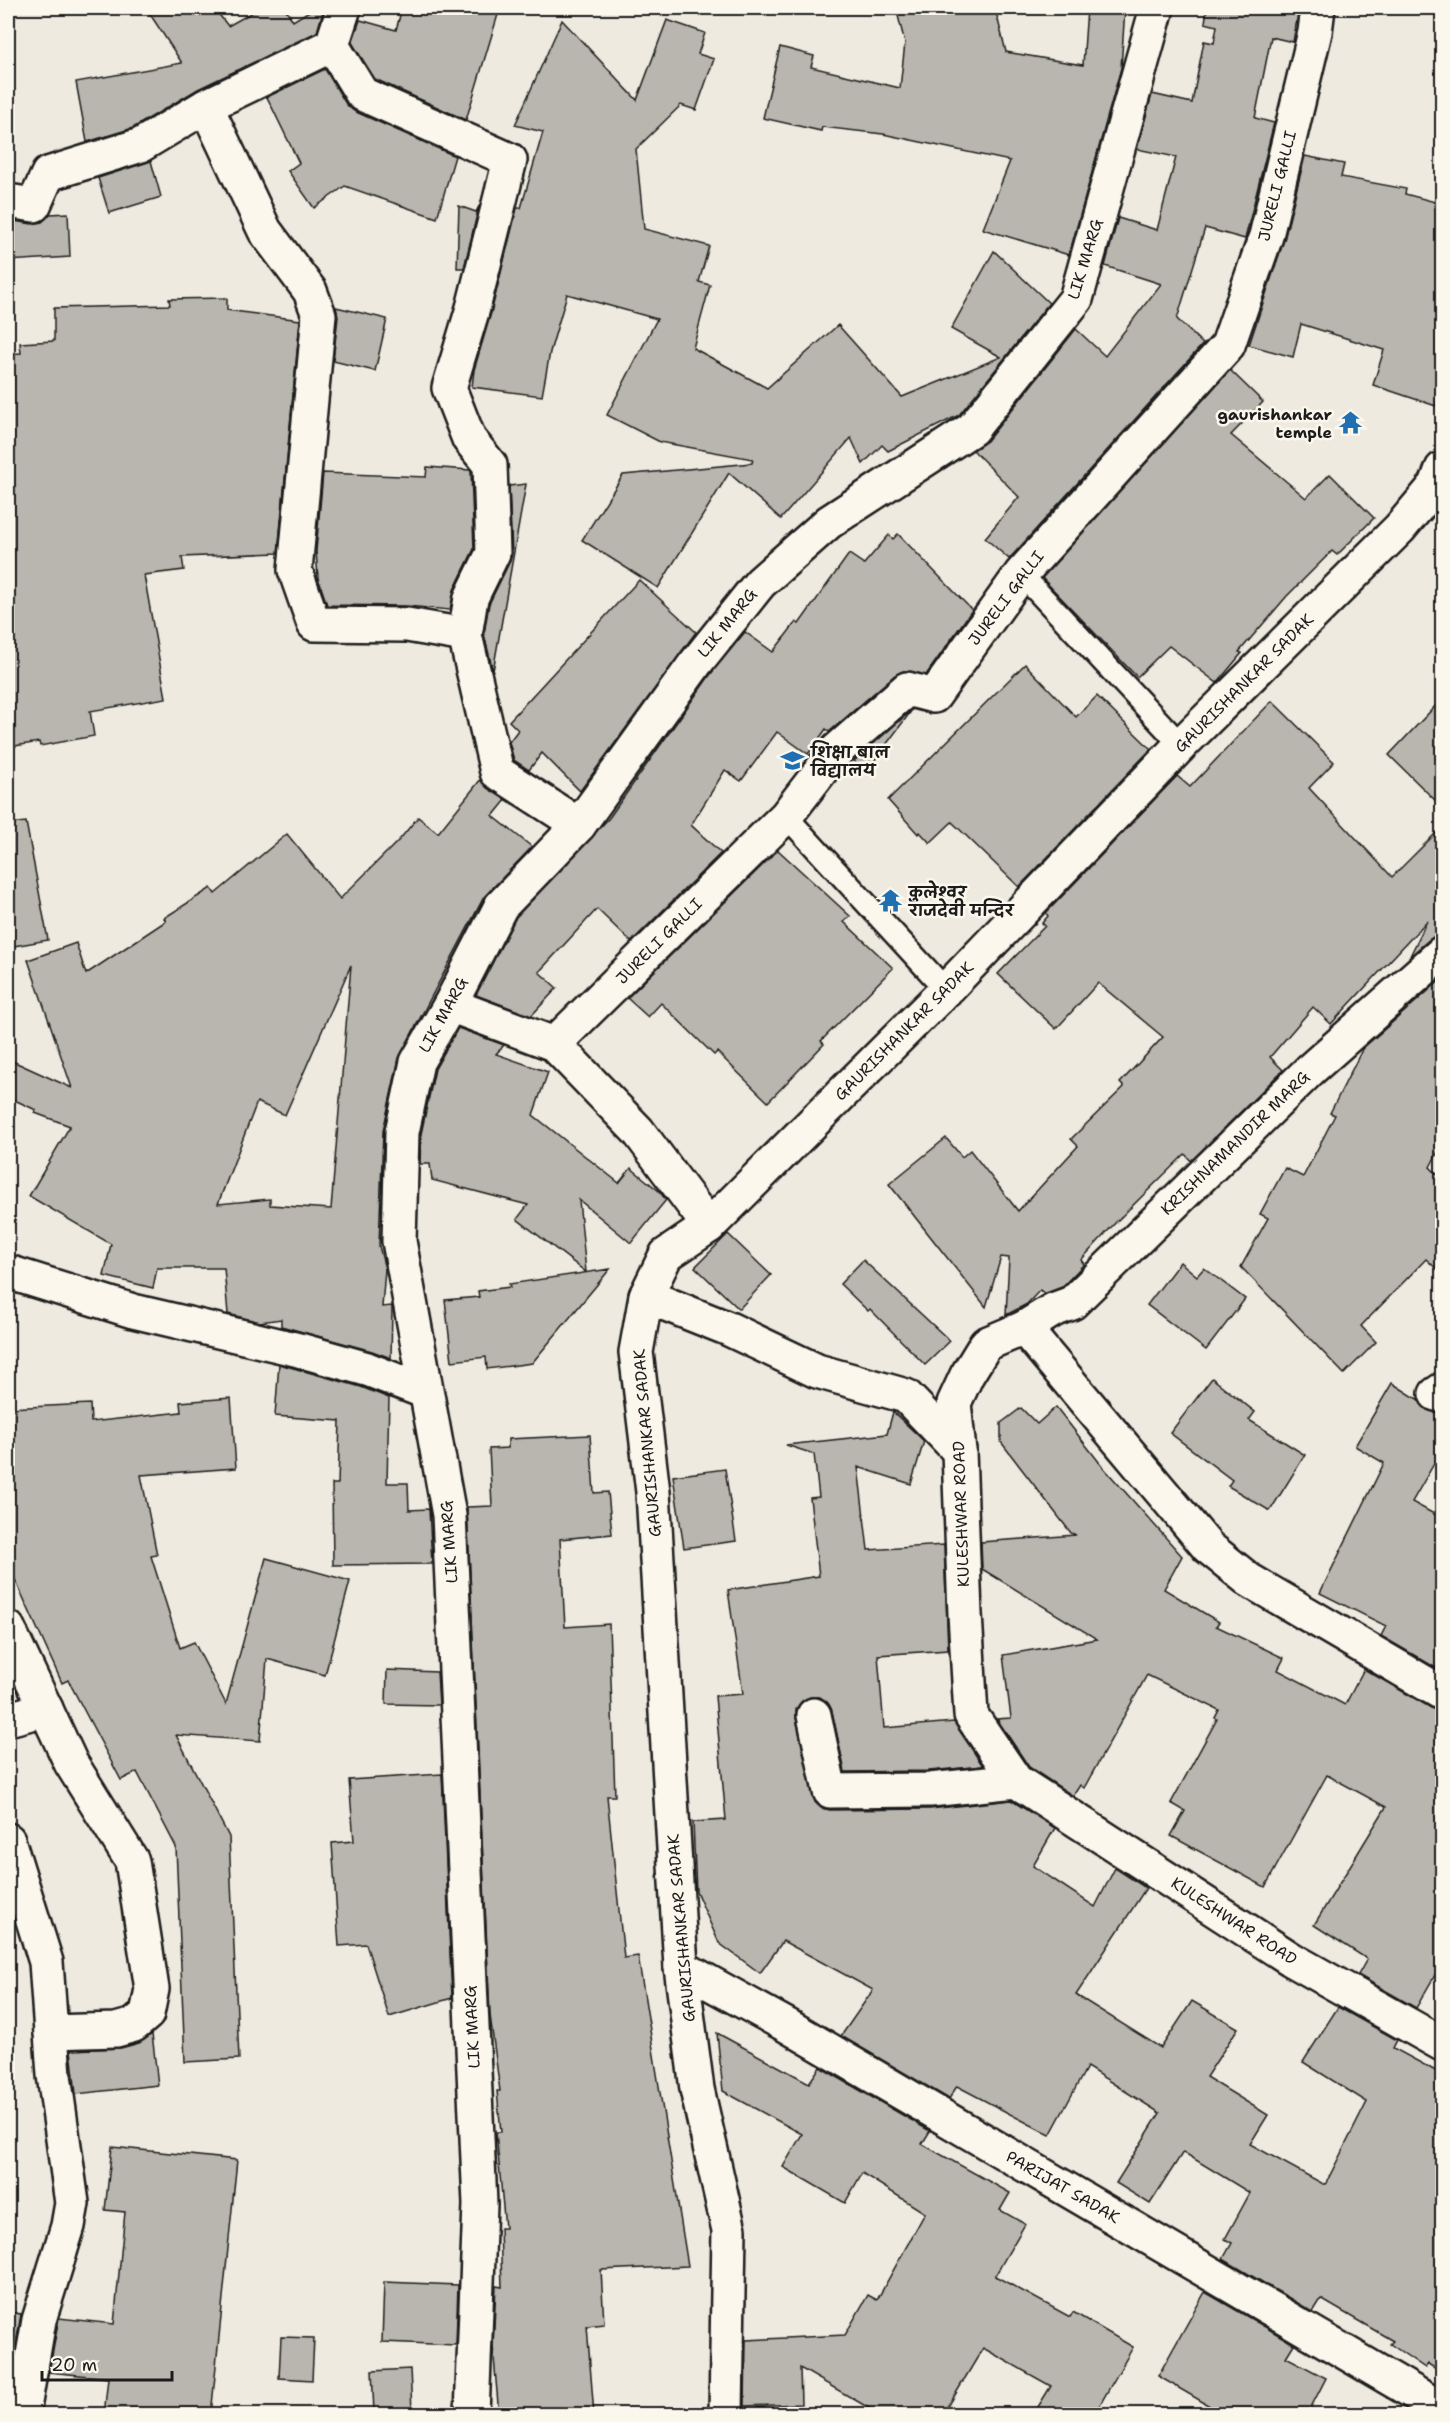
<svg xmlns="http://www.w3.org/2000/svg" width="1450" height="2422" font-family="'Shantell Sans','Playpen Sans Deva',sans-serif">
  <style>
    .building { fill: #b9b6af; stroke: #1c1c1c; stroke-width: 1.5; fill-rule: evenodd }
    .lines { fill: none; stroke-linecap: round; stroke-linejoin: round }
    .service-casing { stroke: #1c1c1c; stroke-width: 26 }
    .minor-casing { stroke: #1c1c1c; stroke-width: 38 }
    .service { stroke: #fbf7ec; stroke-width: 21 }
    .minor { stroke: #fbf7ec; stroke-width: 33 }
    .labels { text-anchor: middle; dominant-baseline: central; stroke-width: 5; stroke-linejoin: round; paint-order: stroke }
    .street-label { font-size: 16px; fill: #1c1c1c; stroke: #fbf7ec }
    .poi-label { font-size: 16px; font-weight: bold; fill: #1c1c1c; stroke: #fbf7ec; text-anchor: start }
  </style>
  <rect width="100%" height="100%" fill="#eeeadf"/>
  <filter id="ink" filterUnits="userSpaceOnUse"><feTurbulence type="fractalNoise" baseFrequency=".0167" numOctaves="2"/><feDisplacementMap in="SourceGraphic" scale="12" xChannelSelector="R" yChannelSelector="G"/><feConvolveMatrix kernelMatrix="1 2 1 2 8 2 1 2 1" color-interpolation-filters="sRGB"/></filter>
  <g filter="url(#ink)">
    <!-- building -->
    <g class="building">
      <polygon points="146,8 214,8 228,26 260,8 285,8 293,21 314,8 324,8 317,32 198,89 133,128 87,142 76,82 182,63"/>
      <polygon points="402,8 500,8 466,120 375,79 352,43 360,20 396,30"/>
      <polygon points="896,8 995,8 1006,52 1083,65 1087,8 1125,8 1121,68 1069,255 983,229 1010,161 883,134 822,127 821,131 763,118 780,47 814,56 811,67 900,88 905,43"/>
      <polygon points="1207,8 1299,8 1293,42 1271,37 1255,118 1274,123 1245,239 1205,228 1177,319 1203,344 1009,559 985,538 1019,497 973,450 987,441 1076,329 1105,356 1161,284 1105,266 1118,218 1157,230 1176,157 1137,149 1152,94 1192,103 1204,41 1214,43 1217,26 1205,23"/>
      <polygon points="562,20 637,100 667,20 705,33 698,54 714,59 696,110 681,105 636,149 644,229 709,246 699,282 710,285 693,348 767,388 838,325 902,397 1001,357 951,329 994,251 1049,303 959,415 888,451 882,445 863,464 851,438 781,519 729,473 658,588 582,540 623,475 752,463 753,459 660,442 607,415 657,319 567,294 550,352 542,396 472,387 474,370 491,313 517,208 521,208 543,132 515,125"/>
      <polygon points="325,69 346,104 354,111 455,156 437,218 345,186 314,208 288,171 299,163 267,97"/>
      <polygon points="1305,156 1344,164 1341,177 1406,189 1405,194 1443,204 1442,386 1436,406 1373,385 1384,350 1301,324 1293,357 1249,345 1284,240"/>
      <polygon points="151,161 161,197 109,213 98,178"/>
      <polygon points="459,206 476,212 479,206 464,268 457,268"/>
      <polygon points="68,213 70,257 8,261 8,220 32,224 42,222 50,214"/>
      <polygon points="227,298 227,310 300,320 278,553 182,557 184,570 144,575 166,698 90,711 94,736 40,746 39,742 8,747 8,354 21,353 20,343 54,341 54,308 170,305 169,299"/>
      <polygon points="336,307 387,319 375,371 333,361 338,317"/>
      <polygon points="1230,370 1263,402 1231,435 1306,498 1330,474 1374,518 1337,555 1332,551 1287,596 1239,652 1242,653 1217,683 1169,646 1137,677 1042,578"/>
      <polygon points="427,467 470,470 471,472 474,549 454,590 450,610 407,606 327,605 318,578 316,551 323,473 426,477"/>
      <polygon points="526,484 493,671 484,634 489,604 510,561 512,553 509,486"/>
      <polygon points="898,534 972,610 926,675 903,671 895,675 829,732 826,729 808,754 777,732 741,781 725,770 691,825 721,853 631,942 597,909 539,972 557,988 531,1016 476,995 516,917 609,818 710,675 745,632 773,652 796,622 799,624 849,554 864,564 889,535 893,539"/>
      <polygon points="639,580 696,632 580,791 542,753 529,770 514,760 509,742 518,730 509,721"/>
      <polygon points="1025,664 1076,717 1097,696 1151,749 1019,887 952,822 930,843 920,832 918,834 888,800"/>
      <polygon points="1443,698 1443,808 1389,755"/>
      <polygon points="1272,701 1334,762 1309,788 1392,877 1443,826 1443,935 1430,939 1410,956 1427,921 1331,1024 1313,1007 1270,1057 1283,1070 1191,1161 1185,1154 1117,1221 1081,1260 1084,1264 1062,1287 1044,1294 1040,1290 1027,1304 1006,1315 1009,1258 1001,1257 986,1307 889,1184 946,1138 962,1157 970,1150 1018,1211 1078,1146 1071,1139 1124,1087 1120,1083 1163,1037 1098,983 1056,1029 998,974 1045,926 1042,923 1048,916 1046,913 1177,776 1190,787"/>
      <polygon points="912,710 865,773 854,761"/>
      <path d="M 481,779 L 487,788 L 506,800 L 493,816 L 532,847 L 484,897 L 399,1058 L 383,1131 L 379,1246 L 385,1269 L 382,1307 L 392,1306 L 392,1309 L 391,1358 L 372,1351 L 281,1326 L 281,1319 L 260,1322 L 228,1314 L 224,1268 L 157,1268 L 153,1288 L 104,1276 L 111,1244 L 29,1196 L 70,1126 L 35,1113 L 36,1110 L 8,1097 L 8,1059 L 72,1088 L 28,960 L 76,943 L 86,974 L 166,921 L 164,918 L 211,888 L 215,894 L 287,834 L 340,899 L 400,839 L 418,817 L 438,833 ZM 351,965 L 331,1209 L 270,1205 L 270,1199 L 218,1204 L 257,1102 L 285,1115 Z"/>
      <polygon points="26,822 48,940 8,947 8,824"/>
      <polygon points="778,850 850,916 844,922 893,968 821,1041 824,1044 768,1102 717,1052 714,1055 661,1003 648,1017 627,998"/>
      <polygon points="1443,978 1443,1142 1430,1167 1443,1180 1443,1275 1426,1259 1361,1326 1376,1342 1344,1374 1241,1267 1268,1218 1260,1214 1285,1168 1303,1177 1335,1115 1330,1113 1363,1048"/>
      <polygon points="458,1028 504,1045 496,1054 548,1072 533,1115 619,1183 631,1168 659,1191 666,1200 631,1243 579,1200 586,1272 517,1219 528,1205 432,1180 430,1164 420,1164 421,1134 435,1069"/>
      <polygon points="728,1234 771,1275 739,1309 695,1267"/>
      <polygon points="863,1260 950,1341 925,1365 870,1309 868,1311 840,1284"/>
      <polygon points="1180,1262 1197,1276 1204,1268 1245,1299 1206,1350 1147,1305"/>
      <polygon points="610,1269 532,1363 487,1369 486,1357 452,1361 445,1300 479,1297 478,1291 510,1287 509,1284"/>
      <polygon points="279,1364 361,1387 389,1398 387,1483 408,1483 409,1510 429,1509 432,1564 333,1565 332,1484 338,1484 340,1421 275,1416"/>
      <polygon points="1212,1378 1255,1412 1249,1420 1305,1455 1270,1511 1228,1486 1232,1480 1170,1433"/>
      <polygon points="1392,1383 1419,1400 1427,1410 1443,1414 1443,1448 1412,1502 1443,1519 1443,1672 1381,1636 1386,1626 1320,1593 1384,1463 1355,1446"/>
      <polygon points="231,1398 236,1468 141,1475 157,1555 151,1556 180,1648 194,1642 226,1704 266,1558 350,1581 325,1675 267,1659 260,1741 176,1735 229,1837 239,2059 185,2062 176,1847 137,1772 121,1780 68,1680 62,1683 8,1564 8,1408 90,1404 91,1422 181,1412 180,1402"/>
      <polygon points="1056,1407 1103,1467 1182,1556 1164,1589 1219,1622 1216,1626 1284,1658 1278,1670 1345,1705 1364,1669 1433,1709 1443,1712 1443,1961 1416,2008 1358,1975 1367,1959 1314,1925 1386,1807 1327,1775 1265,1887 1171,1836 1185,1811 1171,1803 1217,1719 1215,1718 1219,1710 1147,1675 1084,1788 1080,1785 1073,1796 1029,1767 997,1719 1011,1718 1003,1655 1097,1639 982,1569 981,1542 1076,1535 1071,1533 1001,1442 1001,1423 1021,1408 1037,1424"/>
      <polygon points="893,1412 924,1441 911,1484 858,1467 868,1550 944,1545 948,1650 878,1655 884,1728 954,1722 983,1766 929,1771 845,1772 832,1711 828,1703 820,1697 810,1697 802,1701 796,1709 796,1718 815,1802 821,1808 830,1810 930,1809 1011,1800 1055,1828 1033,1866 1095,1907 1115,1868 1146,1888 1076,1995 1161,2048 1192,2001 1238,2028 1206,2077 1268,2115 1250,2144 1325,2185 1367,2102 1303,2062 1338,2007 1397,2040 1393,2048 1443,2075 1443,2373 1428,2364 1425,2368 1390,2344 1393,2341 1321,2299 1313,2312 1223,2259 1232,2243 1225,2239 1250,2193 1183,2152 1150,2204 1116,2183 1160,2113 1087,2067 1050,2135 957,2086 949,2099 841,2036 873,1990 783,1941 760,1973 719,1943 696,1891 693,1822 726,1820 715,1696 743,1694 728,1590 819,1576 810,1498 819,1497 814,1454 786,1445 887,1434"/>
      <polygon points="590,1435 594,1493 608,1492 612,1534 560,1539 565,1627 609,1624 615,1796 607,1796 624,1958 638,1956 688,2266 601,2270 604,2324 587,2326 594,2415 499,2415 493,2346 496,2286 502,2287 500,2228 505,2228 496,2132 501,2132 497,2091 500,2091 490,2015 467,1507 492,1506 489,1449 508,1448 508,1439"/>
      <polygon points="725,1469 736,1541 684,1548 673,1476"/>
      <polygon points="387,1670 437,1672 439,1705 386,1704"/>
      <polygon points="442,1774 452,1998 389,2017 366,1944 339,1946 332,1843 354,1841 349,1780"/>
      <polygon points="717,2033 809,2083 820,2067 930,2131 922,2144 1010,2193 1000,2210 1025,2224 995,2276 1070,2317 1073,2312 1133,2347 1094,2415 1033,2415 1051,2386 983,2348 943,2415 881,2415 800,2368 801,2404 745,2406 746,2340 845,2335 868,2295 877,2300 925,2213 862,2173 845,2203 783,2167 802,2134 723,2091"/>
      <polygon points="152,2034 158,2085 76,2094 71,2050 121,2048 139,2043"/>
      <polygon points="112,2147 237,2160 211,2415 104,2415 108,2378 49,2372 59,2318 114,2324 125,2212 105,2210"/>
      <polygon points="384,2282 458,2285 456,2345 382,2342"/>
      <polygon points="1205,2292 1294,2344 1286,2357 1326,2378 1307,2415 1225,2415 1158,2376"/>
      <polygon points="8,2312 21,2314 12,2368 8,2368"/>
      <polygon points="281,2337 314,2338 312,2380 279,2378"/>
      <polygon points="410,2369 412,2411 374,2412 372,2371"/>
    </g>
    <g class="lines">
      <defs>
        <g id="service">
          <polyline points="1021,574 1181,745"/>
          <polyline points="786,816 946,990"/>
        </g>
        <g id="minor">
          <polyline points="332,45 362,94 510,160 473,308 449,388 469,439 490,465 493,553 471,598 465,635 497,772 579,825"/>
          <polyline points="206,106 265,231 310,291 319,315 295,570 314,624 407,625 465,635"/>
          <polyline points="8,201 34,205 48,174 141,145 206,106 332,45 344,8"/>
          <polyline points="450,1005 554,1044 638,1131 709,1226"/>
          <polyline points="554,1044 786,816 836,751 907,689 934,696 1021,574 1228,345 1266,236 1315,32 1318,8"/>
          <polyline points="8,1272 133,1311 299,1350 367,1369 426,1392"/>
          <polyline points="646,1296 729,1329 817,1371 906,1396 959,1451"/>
          <polyline points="1024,1328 1053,1310 1072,1303 1310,1070 1442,953"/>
          <polyline points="1436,1394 1442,1390"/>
          <polyline points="8,1628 71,1763 132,1861 152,1989 147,2014 134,2025 116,2030 51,2032"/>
          <polyline points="1442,1693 1249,1580 1208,1547 1024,1328 986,1344 967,1375 954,1403 959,1451 965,1614 971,1715 1016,1781 1291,1959 1442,2044"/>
          <polyline points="814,1715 830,1791 930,1790 1016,1781"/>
          <polyline points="8,1719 46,1709"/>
          <polyline points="8,1840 46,1962 54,2075 72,2203 68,2226 39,2320 23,2414"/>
          <polyline points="681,1967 788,2026 1442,2409"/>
          <polyline points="472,2414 480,2204 449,1515 399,1241 402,1132 417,1062 450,1005 501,906 579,825 695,664 760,583 829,522 972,429 1076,299 1157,8"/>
          <polyline points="726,2414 729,2230 697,2089 681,1967 653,1492 636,1352 646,1296 666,1255 709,1226 946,990 1181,745 1400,528 1436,485 1442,469"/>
        </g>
      </defs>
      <!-- service casing -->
      <use href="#service" class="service-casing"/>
      <!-- minor casing -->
      <use href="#minor" class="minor-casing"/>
      <!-- service -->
      <use href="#service" class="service"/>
      <!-- minor -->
      <use href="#minor" class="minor"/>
    </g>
  </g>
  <!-- icons -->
  <defs>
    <symbol id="temple-bare" viewBox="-9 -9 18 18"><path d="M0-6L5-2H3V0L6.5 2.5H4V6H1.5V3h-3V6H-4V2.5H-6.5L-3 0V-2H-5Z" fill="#1f6fb2" stroke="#fbf7ec" stroke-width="2.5" paint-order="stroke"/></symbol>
    <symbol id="school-bare" viewBox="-9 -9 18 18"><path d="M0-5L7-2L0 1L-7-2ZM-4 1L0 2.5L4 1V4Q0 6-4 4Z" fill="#1f6fb2" stroke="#fbf7ec" stroke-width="2.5" paint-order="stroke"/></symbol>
  </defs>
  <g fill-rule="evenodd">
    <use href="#temple-bare" x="1334" y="406" width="33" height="33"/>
    <use href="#school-bare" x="776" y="744" width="33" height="33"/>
    <use href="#temple-bare" x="874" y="884" width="33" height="33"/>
  </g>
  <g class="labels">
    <!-- street labels -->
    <g class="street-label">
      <text transform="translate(1277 186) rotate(-76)">JURELI GALLI</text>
      <text transform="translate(1085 259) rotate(-73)">LIK MARG</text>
      <text transform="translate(1006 598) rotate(-53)">JURELI GALLI</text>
      <text transform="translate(727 623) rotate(-51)">LIK MARG</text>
      <text transform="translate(1244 683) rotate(-45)">GAURISHANKAR SADAK</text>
      <text transform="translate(659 941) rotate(-45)">JURELI GALLI</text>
      <text transform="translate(443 1015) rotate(-61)">LIK MARG</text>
      <text transform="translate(904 1031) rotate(-45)">GAURISHANKAR SADAK</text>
      <text transform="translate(1235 1143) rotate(-44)">KRISHNAMANDIR MARG</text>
      <text transform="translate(647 1443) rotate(-95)">GAURISHANKAR SADAK</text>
      <text transform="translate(961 1514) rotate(-92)">KULESHWAR ROAD</text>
      <text transform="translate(449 1542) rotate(-94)">LIK MARG</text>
      <text transform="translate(1234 1921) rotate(33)">KULESHWAR ROAD</text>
      <text transform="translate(681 1928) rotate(-95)">GAURISHANKAR SADAK</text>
      <text transform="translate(472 2027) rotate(-93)">LIK MARG</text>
      <text transform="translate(1063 2187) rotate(30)">PARIJAT SADAK</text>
    </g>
    <!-- poi labels -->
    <g class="poi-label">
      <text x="1332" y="414" text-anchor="end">gaurishankar<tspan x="1332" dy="18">temple</tspan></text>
      <text x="811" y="752">शिक्षा बाल<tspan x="811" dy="18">विद्यालय</tspan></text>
      <text x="909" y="892">कुलेश्वर<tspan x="909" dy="18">राजदेवी मन्दिर</tspan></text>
    </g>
  </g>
  <!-- margin -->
  <rect width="1450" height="2422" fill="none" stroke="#fbf7ec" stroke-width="30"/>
  <rect x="15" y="15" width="1420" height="2392" fill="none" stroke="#1c1c1c" stroke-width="2" filter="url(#ink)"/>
  <!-- scale -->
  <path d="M42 2371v9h130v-9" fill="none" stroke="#1c1c1c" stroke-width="3"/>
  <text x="51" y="2371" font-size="18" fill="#1c1c1c" stroke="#fbf7ec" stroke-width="4.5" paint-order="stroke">20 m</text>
</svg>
